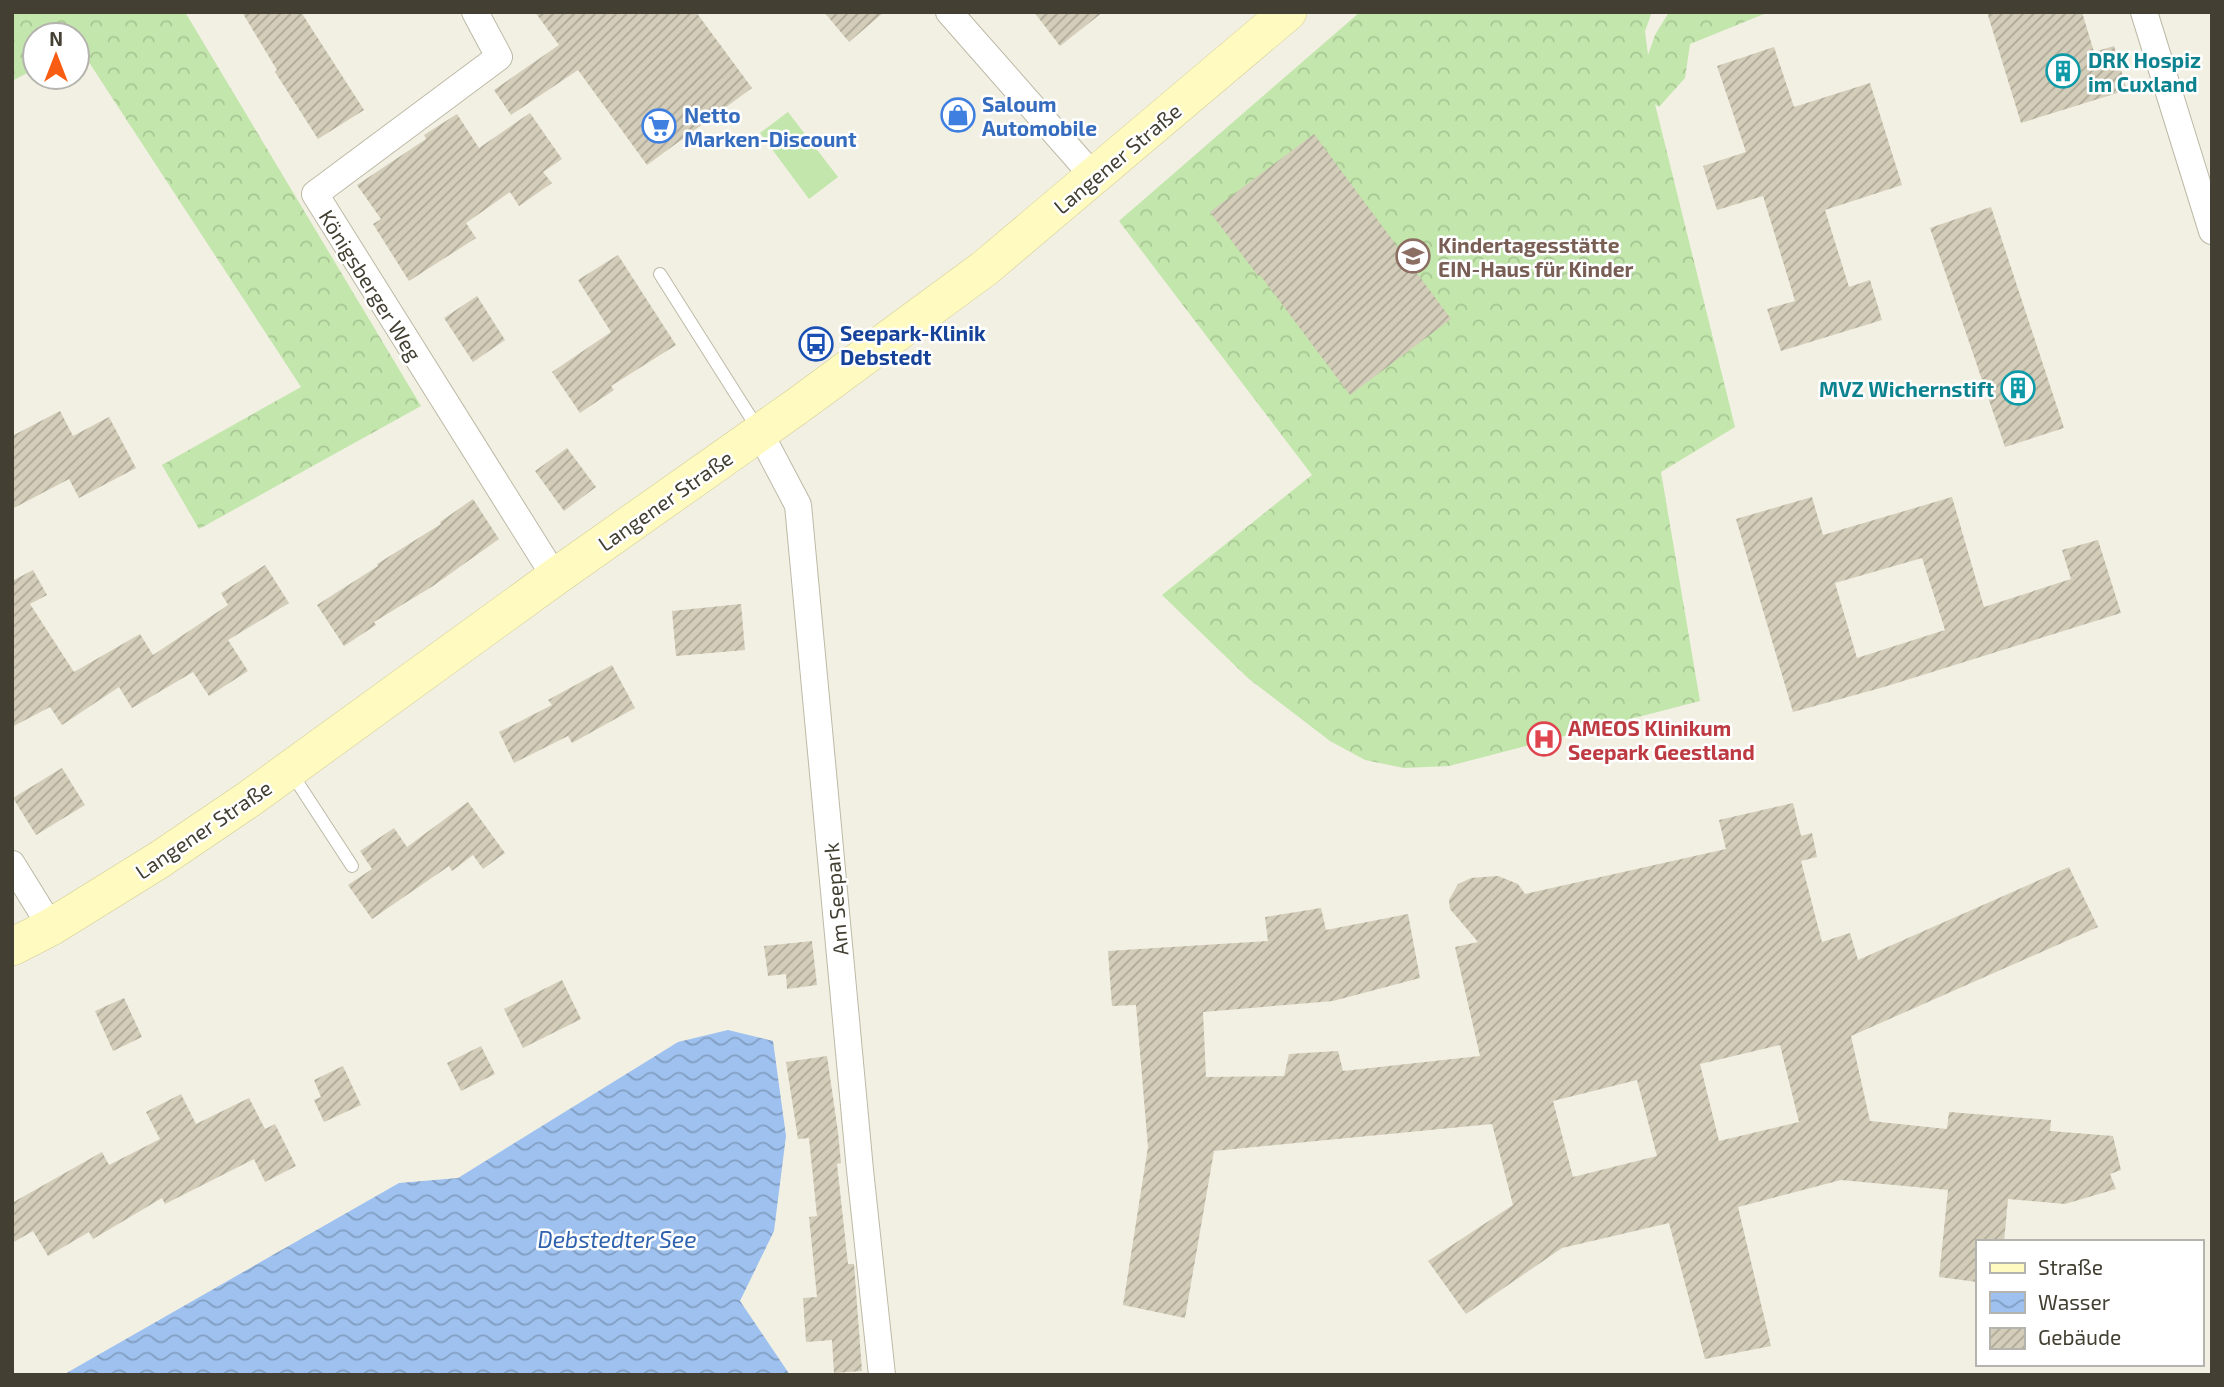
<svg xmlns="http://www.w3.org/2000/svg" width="2224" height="1387" font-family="'Exo 2',sans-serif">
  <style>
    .grass { fill: #c2e6ab }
    .forest { fill: url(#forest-crowns) }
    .water { fill: url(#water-waves) }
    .building { fill: url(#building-hatch); fill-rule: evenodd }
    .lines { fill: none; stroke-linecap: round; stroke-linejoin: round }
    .service-casing { stroke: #bdb9a6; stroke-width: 14 }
    .minor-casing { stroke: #bdb9a6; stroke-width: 28 }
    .secondary-casing { stroke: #d2cc93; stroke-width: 38 }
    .service { stroke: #fff; stroke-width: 12 }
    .minor { stroke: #fff; stroke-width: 26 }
    .secondary { stroke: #fefac0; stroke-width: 37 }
    .labels { text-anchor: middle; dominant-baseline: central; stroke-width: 5; stroke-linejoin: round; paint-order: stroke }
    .culture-label { font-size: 21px; font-weight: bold; fill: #0d838f; stroke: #fff; text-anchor: start }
    .shop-label { font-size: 21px; font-weight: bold; fill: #366cbe; stroke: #fff; text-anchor: start }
    .street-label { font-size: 21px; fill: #434033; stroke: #fff }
    .education-label { font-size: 21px; font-weight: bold; fill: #785e54; stroke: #fff; text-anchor: start }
    .transit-label { font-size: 21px; font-weight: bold; fill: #164399; stroke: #fff; text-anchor: start }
    .health-label { font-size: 21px; font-weight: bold; fill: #be3a42; stroke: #fff; text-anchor: start }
    .water-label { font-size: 23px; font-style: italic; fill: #2e62ae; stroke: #fff }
  </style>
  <defs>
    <pattern id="forest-crowns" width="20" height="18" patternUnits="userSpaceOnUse" patternTransform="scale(1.75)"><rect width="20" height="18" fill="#c2e6ab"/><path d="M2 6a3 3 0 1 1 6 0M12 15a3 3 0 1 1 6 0" fill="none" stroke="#a8c694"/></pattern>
    <pattern id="water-waves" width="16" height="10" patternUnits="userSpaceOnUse" patternTransform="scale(1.75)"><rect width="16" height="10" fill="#9ec1ef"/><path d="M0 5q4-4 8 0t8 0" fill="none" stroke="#829ec2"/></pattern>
    <pattern id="building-hatch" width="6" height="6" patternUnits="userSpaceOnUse" patternTransform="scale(1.75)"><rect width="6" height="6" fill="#d3cdb9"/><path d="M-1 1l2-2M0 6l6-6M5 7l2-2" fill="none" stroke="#ada897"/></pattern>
  </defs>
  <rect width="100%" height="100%" fill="#f2f0e3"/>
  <!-- grass -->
  <polygon class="grass" points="788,112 838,177 809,199 760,133"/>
  <!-- forest -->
  <g class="forest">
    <polygon points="12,12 185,12 421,406 199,529 162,465 301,387 79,47 77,48 77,35 35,35 35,69 12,81"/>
    <polygon points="1360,12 1652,12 1645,31 1648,55 1655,35 1669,12 1769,12 1690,44 1685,78 1659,107 1655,104 1735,427 1661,472 1700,701 1449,766 1404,768 1365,760 1330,741 1249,679 1162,595 1312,475 1119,221"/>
  </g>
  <!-- water -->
  <polygon class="water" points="728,1030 773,1041 786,1136 774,1231 740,1301 790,1375 63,1375 399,1183 458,1178 678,1042"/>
  <!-- building -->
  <g class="building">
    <polygon points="242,12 301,12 364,110 318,139 275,72 277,70"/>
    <polygon points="535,12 696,12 752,88 647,165 578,70 511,115 494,90 559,45"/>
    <polygon points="824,12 884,12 849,42"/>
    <polygon points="1034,12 1103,12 1060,46"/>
    <polygon points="1987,12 2082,12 2094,52 2114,46 2127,90 2021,123"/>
    <polygon points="1774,47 1794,107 1870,83 1902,185 1825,210 1849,287 1870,280 1882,320 1781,351 1767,309 1795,301 1763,196 1717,210 1703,166 1746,152 1717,66"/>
    <polygon points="530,113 562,159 543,172 552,183 519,206 510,192 466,223 476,238 409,281 373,224 381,219 357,185 426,139 424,135 457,114 479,148"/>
    <polygon points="1314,134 1451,319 1350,395 1260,275 1258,276 1210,212"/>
    <polygon points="1991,207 2064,428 2005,447 1930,228"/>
    <polygon points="618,255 676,345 611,386 614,390 580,413 552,372 611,332 578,280"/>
    <polygon points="477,296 505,340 473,362 444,318"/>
    <polygon points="60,411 73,436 109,417 136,468 79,498 69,479 12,509 12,436"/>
    <polygon points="567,448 596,487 564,511 535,471"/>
    <path d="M 1812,497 L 1823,535 L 1952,497 L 1984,607 L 2071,579 L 2062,550 L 2098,540 L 2121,613 L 1884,687 L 1793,712 L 1736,519 ZM 1922,558 L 1945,630 L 1857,658 L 1835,583 Z"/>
    <polygon points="473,499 499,539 433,586 374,622 376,625 344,646 317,605 378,566 377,564 441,524 440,522"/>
    <polygon points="265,565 289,603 228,640 248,671 209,696 193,672 132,708 119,687 62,725 50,707 12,727 12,577 14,580 33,570 47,595 30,604 74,672 140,634 153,655 228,605 221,593"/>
    <polygon points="741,604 745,650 676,656 672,611"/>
    <polygon points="612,665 635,708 572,743 568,736 514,763 499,732 552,705 548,700"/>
    <polygon points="62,768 85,805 36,835 13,798"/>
    <polygon points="468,802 505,853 483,869 473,855 452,871 449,866 372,919 348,885 372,869 360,851 394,828 407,847"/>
    <path d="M 1793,803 L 1801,836 L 1812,833 L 1817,857 L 1801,861 L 1822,942 L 1850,933 L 1858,960 L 2069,867 L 2098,927 L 1851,1036 L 1870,1121 L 1947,1129 L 1949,1112 L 2051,1120 L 2050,1131 L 2113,1136 L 2121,1170 L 2110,1174 L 2116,1189 L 2065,1204 L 2008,1199 L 2004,1242 L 1977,1242 L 1977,1282 L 1939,1277 L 1948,1190 L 1841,1180 L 1738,1207 L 1771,1346 L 1705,1359 L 1669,1223 L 1562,1248 L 1466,1314 L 1428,1261 L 1513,1205 L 1492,1124 L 1214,1151 L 1185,1318 L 1123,1305 L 1148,1147 L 1136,1005 L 1112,1006 L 1108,951 L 1268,941 L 1265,917 L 1321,908 L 1326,930 L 1408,914 L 1420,978 L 1333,1001 L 1203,1012 L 1206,1077 L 1284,1076 L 1289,1054 L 1338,1051 L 1343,1071 L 1480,1056 L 1455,947 L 1478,942 L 1450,909 L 1449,900 L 1458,884 L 1471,878 L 1498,876 L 1518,884 L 1525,894 L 1726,849 L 1719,820 ZM 1780,1045 L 1799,1122 L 1719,1141 L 1700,1064 ZM 1637,1080 L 1657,1156 L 1573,1177 L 1553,1101 Z"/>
    <polygon points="812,941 817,985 787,989 786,974 768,976 764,946"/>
    <polygon points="562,980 581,1019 523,1048 504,1009"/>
    <polygon points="124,998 142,1037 113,1051 95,1011"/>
    <polygon points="481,1046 495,1074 461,1091 447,1063"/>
    <polygon points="827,1056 838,1132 841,1163 837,1164 848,1264 854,1264 862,1371 834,1373 832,1340 806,1342 803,1298 817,1297 809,1217 817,1216 809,1138 798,1139 786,1062"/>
    <polygon points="343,1066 361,1105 324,1122 314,1100 321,1097 314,1080"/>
    <polygon points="181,1094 196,1124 249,1098 265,1129 275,1124 296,1166 265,1182 254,1159 165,1204 162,1198 93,1239 89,1232 48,1256 33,1231 12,1243 12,1203 102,1152 109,1165 160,1139 146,1112"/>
  </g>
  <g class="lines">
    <defs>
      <g id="service">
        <polyline points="660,274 758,429"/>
        <polyline points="292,774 352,866"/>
      </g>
      <g id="minor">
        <polyline points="475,12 499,57 315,194 555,577"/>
        <polyline points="949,12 1094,177"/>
        <polyline points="2144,12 2212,231"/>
        <polyline points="760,433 798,505 860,1170 882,1375"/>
        <polyline points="12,864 51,927"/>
      </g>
      <polyline id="secondary" points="12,947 51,927 159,860 249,799 555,577 796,407 985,268 1288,12"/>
    </defs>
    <!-- service casing -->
    <use href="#service" class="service-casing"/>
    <!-- minor casing -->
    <use href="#minor" class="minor-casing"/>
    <!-- secondary casing -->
    <use href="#secondary" class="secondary-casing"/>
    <!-- service -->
    <use href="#service" class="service"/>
    <!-- minor -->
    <use href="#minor" class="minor"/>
    <!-- secondary -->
    <use href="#secondary" class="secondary"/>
  </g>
  <!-- icons -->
  <defs>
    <symbol id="building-ring" viewBox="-11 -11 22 22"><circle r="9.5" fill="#fff" stroke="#0f9aa8" stroke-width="1.5"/><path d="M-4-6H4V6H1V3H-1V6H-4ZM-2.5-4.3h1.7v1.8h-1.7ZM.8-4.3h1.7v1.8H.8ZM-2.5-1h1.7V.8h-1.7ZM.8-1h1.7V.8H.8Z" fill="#0f9aa8"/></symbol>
    <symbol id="shop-ring" viewBox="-11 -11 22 22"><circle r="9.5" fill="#fff" stroke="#3f7fe0" stroke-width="1.5"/><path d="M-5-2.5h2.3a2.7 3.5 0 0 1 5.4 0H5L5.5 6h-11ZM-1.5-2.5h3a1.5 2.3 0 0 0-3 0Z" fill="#3f7fe0"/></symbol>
    <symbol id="supermarket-ring" viewBox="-11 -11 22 22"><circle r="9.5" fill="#fff" stroke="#3f7fe0" stroke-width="1.5"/><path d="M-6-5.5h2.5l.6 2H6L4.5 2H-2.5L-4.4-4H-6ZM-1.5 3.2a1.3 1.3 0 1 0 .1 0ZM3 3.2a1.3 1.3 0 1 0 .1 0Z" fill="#3f7fe0"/></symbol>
    <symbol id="school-ring" viewBox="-11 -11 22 22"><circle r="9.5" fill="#fff" stroke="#8d6e63" stroke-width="1.5"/><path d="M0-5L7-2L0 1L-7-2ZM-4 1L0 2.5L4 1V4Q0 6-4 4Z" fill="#8d6e63"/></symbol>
    <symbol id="bus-ring" viewBox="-11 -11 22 22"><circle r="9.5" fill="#fff" stroke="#1a4fb4" stroke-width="1.5"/><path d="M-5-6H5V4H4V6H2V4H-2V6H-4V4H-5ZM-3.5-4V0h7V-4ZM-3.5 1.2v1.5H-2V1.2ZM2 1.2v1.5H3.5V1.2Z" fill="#1a4fb4"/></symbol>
    <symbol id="hospital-ring" viewBox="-11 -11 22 22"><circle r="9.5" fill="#fff" stroke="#e0444e" stroke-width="1.5"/><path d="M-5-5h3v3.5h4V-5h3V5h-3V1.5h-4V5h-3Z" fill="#e0444e"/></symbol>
  </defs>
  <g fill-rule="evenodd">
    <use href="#building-ring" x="2044" y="52" width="38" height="38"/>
    <use href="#shop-ring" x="939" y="96" width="38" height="38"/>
    <use href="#supermarket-ring" x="640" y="107" width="38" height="38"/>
    <use href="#school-ring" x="1394" y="237" width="38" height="38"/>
    <use href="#bus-ring" x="797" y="325" width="38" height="38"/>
    <use href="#building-ring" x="1999" y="369" width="38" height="38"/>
    <use href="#hospital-ring" x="1525" y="720" width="38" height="38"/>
  </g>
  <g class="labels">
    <!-- culture labels -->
    <g class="culture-label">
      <text x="2088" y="59">DRK Hospiz<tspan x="2088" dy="24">im Cuxland</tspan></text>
      <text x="1994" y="388" text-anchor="end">MVZ Wichernstift</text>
    </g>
    <!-- shop labels -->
    <g class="shop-label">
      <text x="982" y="103">Saloum<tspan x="982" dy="24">Automobile</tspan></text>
      <text x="684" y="114">Netto<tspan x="684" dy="24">Marken-Discount</tspan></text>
    </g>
    <!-- street labels -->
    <g class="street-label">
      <text transform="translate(1117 158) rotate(-40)">Langener Straße</text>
      <text transform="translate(371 285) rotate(58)">Königsberger Weg</text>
      <text transform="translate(665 500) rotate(-35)">Langener Straße</text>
      <text transform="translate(203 829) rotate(-34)">Langener Straße</text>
      <text transform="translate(835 899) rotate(-95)">Am Seepark</text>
    </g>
    <!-- education labels -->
    <g class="education-label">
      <text x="1438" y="244">Kindertagesstätte<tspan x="1438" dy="24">EIN-Haus für Kinder</tspan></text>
    </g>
    <!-- transit labels -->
    <g class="transit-label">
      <text x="840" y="332">Seepark-Klinik<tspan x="840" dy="24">Debstedt</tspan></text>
    </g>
    <!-- health labels -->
    <g class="health-label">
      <text x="1568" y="727">AMEOS Klinikum<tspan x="1568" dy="24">Seepark Geestland</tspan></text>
    </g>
    <!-- water labels -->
    <g class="water-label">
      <text x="617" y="1239">Debstedter See</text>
    </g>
  </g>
  <!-- border -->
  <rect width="2224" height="1387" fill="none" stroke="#434033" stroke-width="28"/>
  <!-- legend -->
  <rect x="1976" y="1240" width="228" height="126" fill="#ffffff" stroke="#b4b3ad" stroke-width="2"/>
  <rect x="1990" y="1263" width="35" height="10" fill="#fefac0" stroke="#b4b3ad" stroke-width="2"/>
  <text x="2038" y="1275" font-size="21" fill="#434033">Straße</text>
  <rect x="1990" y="1292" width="35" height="21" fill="url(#water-waves)" stroke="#b4b3ad" stroke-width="2"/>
  <text x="2038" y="1310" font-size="21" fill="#434033">Wasser</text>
  <rect x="1990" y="1328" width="35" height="21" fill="url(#building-hatch)" stroke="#b4b3ad" stroke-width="2"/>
  <text x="2038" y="1345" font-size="21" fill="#434033">Gebäude</text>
  <!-- north arrow -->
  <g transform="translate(56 56)"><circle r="33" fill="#ffffff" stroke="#b4b3ad" stroke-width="2"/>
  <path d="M0-5L12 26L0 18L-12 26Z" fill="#f95c13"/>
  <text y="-10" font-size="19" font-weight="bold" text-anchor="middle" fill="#434033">N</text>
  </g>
</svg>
